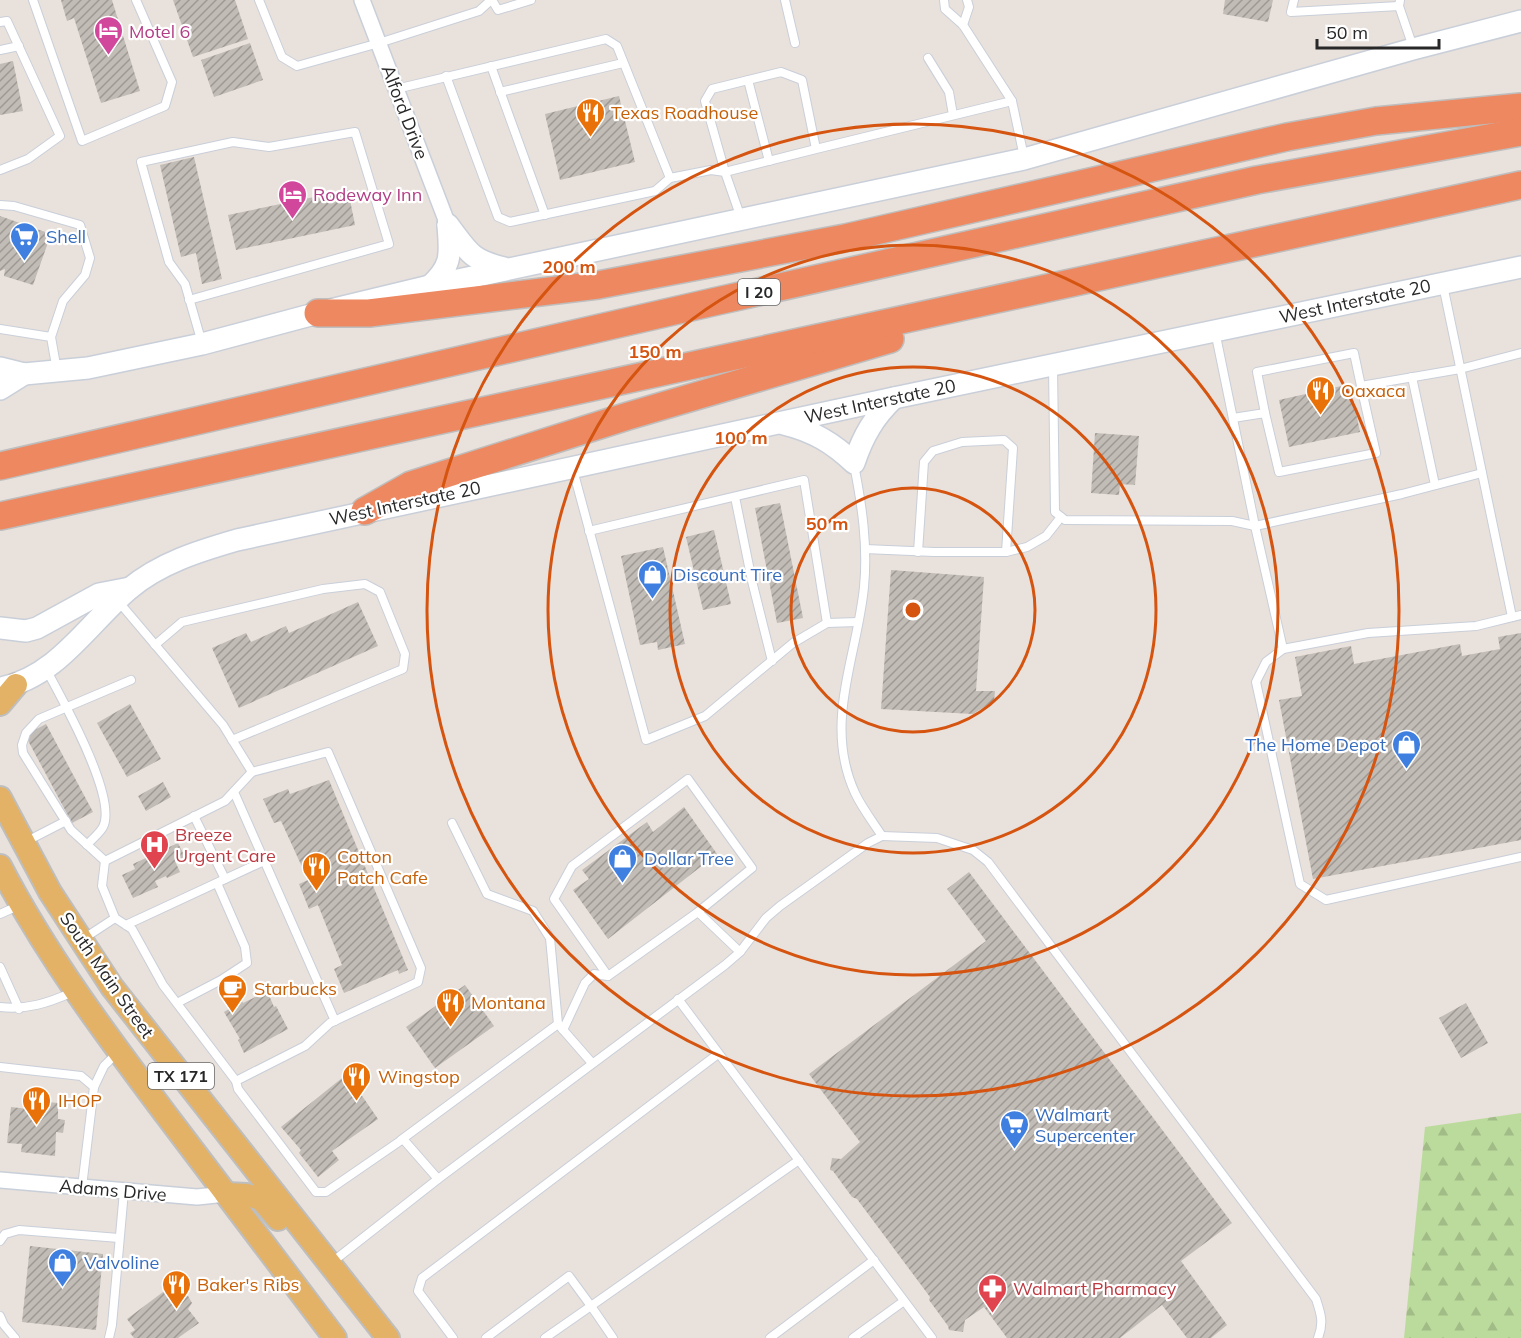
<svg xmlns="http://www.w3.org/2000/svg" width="1521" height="1338" font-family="Mulish,sans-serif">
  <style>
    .forest { fill: url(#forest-firs) }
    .building { fill: url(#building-hatch) }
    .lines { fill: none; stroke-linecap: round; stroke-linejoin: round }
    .service-casing { stroke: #c9cfd9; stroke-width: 10 }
    .minor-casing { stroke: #c9cfd9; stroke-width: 18 }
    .secondary-casing { stroke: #c9cfd9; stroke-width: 24 }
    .primary-casing { stroke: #bebebe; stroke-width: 26 }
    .motorway-casing { stroke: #bebebe; stroke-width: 30 }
    .service { stroke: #fff; stroke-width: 8 }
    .minor { stroke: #fff; stroke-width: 15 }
    .secondary { stroke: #fff; stroke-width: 21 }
    .primary { stroke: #e3b266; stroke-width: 22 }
    .motorway { stroke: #ee8861; stroke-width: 27 }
    .ring { fill: none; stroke: #d5540f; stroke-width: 3 }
    .labels { text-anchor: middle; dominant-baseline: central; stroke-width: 4.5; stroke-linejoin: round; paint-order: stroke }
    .shield { fill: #fff; stroke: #686868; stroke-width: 1.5 }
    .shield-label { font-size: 16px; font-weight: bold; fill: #282828 }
    .hotel-label { font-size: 18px; fill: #b23c85; stroke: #fff; text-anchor: start }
    .street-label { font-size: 18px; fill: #282828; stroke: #fff }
    .food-label { font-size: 18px; fill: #c56008; stroke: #fff; text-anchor: start }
    .shop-label { font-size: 18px; fill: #366cbe; stroke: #fff; text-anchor: start }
    .health-label { font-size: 18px; fill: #be3a42; stroke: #fff; text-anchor: start }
    .centre { fill: #d5540f; stroke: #fff; stroke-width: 3 }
    .ring-label { font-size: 18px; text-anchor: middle; font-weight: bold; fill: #d5540f; stroke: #fff; stroke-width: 4.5; stroke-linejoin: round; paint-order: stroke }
  </style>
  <defs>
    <pattern id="forest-firs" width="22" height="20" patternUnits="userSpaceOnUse" patternTransform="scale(1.5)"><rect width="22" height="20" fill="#bbdb9c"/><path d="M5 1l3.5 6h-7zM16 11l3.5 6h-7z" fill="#a1bc86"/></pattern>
    <pattern id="building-hatch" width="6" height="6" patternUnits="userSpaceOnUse" patternTransform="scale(1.5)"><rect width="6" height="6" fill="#c2bcb6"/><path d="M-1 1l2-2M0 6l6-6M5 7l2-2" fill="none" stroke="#9e9994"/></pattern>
  </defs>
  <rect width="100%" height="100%" fill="#e9e1db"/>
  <!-- forest -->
  <polygon class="forest" points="1521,1113 1521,1338 1404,1338 1425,1127"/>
  <!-- building -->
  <g class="building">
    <polygon points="61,0 112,0 140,91 101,103 74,18 67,21"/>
    <polygon points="173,0 235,0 248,39 193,57"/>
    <polygon points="1225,0 1273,0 1268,22 1223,14"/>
    <polygon points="250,43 263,80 214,97 201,60"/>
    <polygon points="13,61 23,111 0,115 0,64"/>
    <polygon points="619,96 635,162 560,180 545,114"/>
    <polygon points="194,157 222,279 202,284 196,253 181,257 160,165"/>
    <polygon points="348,190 355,225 236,250 228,215"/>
    <polygon points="0,216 51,234 33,285 4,276 5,269 0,271"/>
    <polygon points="1350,384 1360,432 1289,447 1279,400"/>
    <polygon points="1095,433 1139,436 1135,485 1120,484 1119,495 1091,493"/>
    <polygon points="780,503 803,618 777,623 755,508"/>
    <polygon points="714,530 731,604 703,610 686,537"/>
    <polygon points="663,547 685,644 658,650 657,642 640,645 621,556"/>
    <polygon points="891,570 984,577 976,691 995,691 994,701 973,714 881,709"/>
    <polygon points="358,602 378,646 239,708 212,648 246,633 251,642 286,626 289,633"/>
    <polygon points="1521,633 1521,840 1313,879 1279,700 1302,696 1295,657 1351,646 1354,664 1460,644 1462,656 1500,649 1498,637"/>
    <polygon points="130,704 161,759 127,777 97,723"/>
    <polygon points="46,724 93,812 72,823 25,735"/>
    <polygon points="329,780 408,970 399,974 398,970 344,993 334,969 342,965 318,905 309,909 299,884 308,880 281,821 274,823 263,799 288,789 290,794"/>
    <polygon points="163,782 171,797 146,811 138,796"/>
    <polygon points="684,807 717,854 608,939 573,890 589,879 582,870 647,822 653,832"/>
    <polygon points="178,843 185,857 175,861 180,872 167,878 166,876 155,881 158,887 133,898 122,875 135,869 133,864"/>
    <polygon points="969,872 1232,1223 1181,1261 1227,1325 1211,1338 1187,1338 1162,1305 1120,1338 1007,1338 984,1307 965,1320 963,1332 949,1330 948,1326 929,1300 930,1297 857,1199 852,1197 833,1171 830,1170 832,1158 841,1159 860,1142 809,1074 986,941 947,889"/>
    <polygon points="465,985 494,1026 435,1068 406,1027"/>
    <polygon points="264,993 268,993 274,1007 276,1006 288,1029 244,1053 238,1040 240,1039 224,1012 242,1001 243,1003"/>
    <polygon points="1466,1003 1488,1043 1461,1058 1439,1018"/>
    <polygon points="347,1074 378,1119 332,1151 339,1160 318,1177 299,1153 301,1150 281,1127"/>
    <polygon points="28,1100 58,1103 58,1119 65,1120 63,1133 56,1132 55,1156 21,1152 22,1144 7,1143 11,1107 28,1109"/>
    <polygon points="30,1246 103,1254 96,1330 22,1322"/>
    <polygon points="171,1286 180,1297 183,1295 188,1296 192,1303 188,1309 199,1323 178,1338 134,1338 130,1333 135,1330 127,1319"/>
  </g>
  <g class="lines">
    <defs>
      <g id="service">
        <polyline points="33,0 82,141 165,106 172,82 136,0"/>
        <polyline points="259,0 282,57 297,66 379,43 479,11 491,0"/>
        <polyline points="492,0 498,10 531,0"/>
        <polyline points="785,0 795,43"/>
        <polyline points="944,0 945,9 963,25 1012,101 1024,157"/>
        <polyline points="1294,0 1291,12 1399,6"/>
        <polyline points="1400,0 1399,6 1413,47"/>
        <polyline points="0,22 7,21 60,136 28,159 0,170"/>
        <polyline points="963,25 969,7 967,0"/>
        <polyline points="0,50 19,46"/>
        <polyline points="928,58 949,92 953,115"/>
        <polyline points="491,66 545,215"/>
        <polyline points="446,76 498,217 510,222 655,191 670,178 711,170 725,172 741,218"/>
        <polyline points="748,80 769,161"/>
        <polyline points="396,89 606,39 617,46 670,178"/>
        <polyline points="500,92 623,63"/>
        <polyline points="816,149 725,172 705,101 712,89 781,72 802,80 816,149 1012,101"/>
        <polyline points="0,205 14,206 80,225 90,258 85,275 63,301 51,337"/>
        <polyline points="1443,285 1512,617"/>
        <polyline points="189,300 389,244 355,132 269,147 233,142 141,162 169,262 185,284 202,343"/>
        <polyline points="0,329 51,337 57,371"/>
        <polyline points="1215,331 1255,526 1283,649 1368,633 1476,626 1521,615"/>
        <polyline points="1053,366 1055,512 1065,520 1232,521 1255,526 1402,494 1482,473"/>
        <polyline points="1412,377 1435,485"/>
        <polyline points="1265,413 1257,372 1354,353 1361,386"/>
        <polyline points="1233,418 1265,413 1279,472 1376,453 1361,386 1460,369 1521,353"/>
        <polyline points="573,470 646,740 705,716 793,643 827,623 858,622"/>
        <polyline points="735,497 752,581 772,661"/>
        <polyline points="589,531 804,480 827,623"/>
        <polyline points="865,549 934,552 1006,552 1027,547 1046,536 1061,517"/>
        <polyline points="918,552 924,462 933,451 962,442 1004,440 1013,448 1006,552"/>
        <polyline points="118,601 223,725 252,772"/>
        <polyline points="155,645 182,622 323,589 365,584 380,592 405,654 403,669 232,740"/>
        <polyline points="1283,649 1266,662 1256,682 1300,884 1326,900 1521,857"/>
        <path d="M 47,671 C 62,699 118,798 103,827 C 100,833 92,839 87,845"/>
        <polyline points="234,792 335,1021"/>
        <polyline points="194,816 225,879"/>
        <polyline points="452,823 487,894 533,911 550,938 558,1024"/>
        <path d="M 882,836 L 937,838 L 973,850 L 988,862 L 1316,1299 C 1321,1314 1324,1323 1318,1338"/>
        <polyline points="27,841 66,821"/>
        <polyline points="105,861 225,801 252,772 328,752 421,968 418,982 330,1023 305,1046 236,1081 238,1089 316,1192 326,1192 403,1139 438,1179"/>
        <polyline points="105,861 71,830 23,753 22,745 26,733 39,719 131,680"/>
        <polyline points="105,861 102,886 115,918 132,929 163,985 236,1081"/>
        <polyline points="0,914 18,906"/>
        <polyline points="126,925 264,861"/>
        <polyline points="83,939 115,918"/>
        <polyline points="0,967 19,1009"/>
        <polyline points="608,976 554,899 572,866 688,779 752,868 698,912"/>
        <polyline points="678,999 932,1338"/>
        <polyline points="177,1003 221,980 247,963 245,947 217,883"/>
        <path d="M 0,1007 C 27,1010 48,1003 73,992"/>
        <polyline points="563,1030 585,983 594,974 608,976 698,912 740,952"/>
        <polyline points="0,1067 81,1076 94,1087"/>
        <polyline points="401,1140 558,1024 592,1063"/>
        <polyline points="82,1187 94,1087 104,1066 117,1053"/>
        <polyline points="0,1241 5,1234 19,1230 119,1238"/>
        <path d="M 331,1263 L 438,1179 L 725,965 L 740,952 L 766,918 L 780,906 L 868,843 L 882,836 C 873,822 862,808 855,793 C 823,723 857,658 864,587 C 868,546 862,505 854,465"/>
        <polyline points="0,1316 4,1325 15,1338"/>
        <polyline points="109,1338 112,1325 124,1191"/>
        <polyline points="453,1338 418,1291 422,1278 718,1054"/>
        <polyline points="486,1338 569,1276 591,1306 545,1338"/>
        <polyline points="613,1338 591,1306 799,1160"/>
        <polyline points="770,1338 874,1260"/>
        <polyline points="853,1338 904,1301"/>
      </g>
      <g id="minor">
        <polyline points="362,0 448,225"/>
        <polyline points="0,1180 197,1197 226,1194"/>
      </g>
      <g id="secondary">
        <path d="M 448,225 C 468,251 470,260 504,268"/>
        <path d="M 430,286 C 453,265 450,254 448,225"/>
        <polyline points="0,368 24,374 88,368 202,344 318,313 430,286 1024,159 1413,49 1521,21"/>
        <polyline points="0,389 24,374"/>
        <path d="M 784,424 C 813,431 833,443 854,463 C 863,436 874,417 894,398"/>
        <polyline points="0,628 26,631 37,628 99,594 130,588"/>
        <path d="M 1,688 C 57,677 88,624 129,589 C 160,563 199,551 237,540 L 894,398 L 1521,267"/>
      </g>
      <g id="primary">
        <polyline points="0,704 16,685"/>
        <polyline points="0,798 50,892 112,987 388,1338"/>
        <path d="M 0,866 C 46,955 107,1036 167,1116 C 223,1190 279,1264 335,1338"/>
        <polyline points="226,1194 247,1195 261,1199 278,1219"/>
      </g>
      <g id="motorway">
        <polyline points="318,313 369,313 598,285 845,238 1287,137 1376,121 1521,107"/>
        <polyline points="0,466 713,302 1257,180 1521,132"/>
        <polyline points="365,511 411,485 628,416 890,339"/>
        <polyline points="0,516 1521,185"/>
      </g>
    </defs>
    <!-- service casing -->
    <use href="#service" class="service-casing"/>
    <!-- minor casing -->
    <use href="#minor" class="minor-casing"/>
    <!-- secondary casing -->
    <use href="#secondary" class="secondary-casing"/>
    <!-- primary casing -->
    <use href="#primary" class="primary-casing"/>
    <!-- motorway casing -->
    <use href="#motorway" class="motorway-casing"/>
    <!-- service -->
    <use href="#service" class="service"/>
    <!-- minor -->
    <use href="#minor" class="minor"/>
    <!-- secondary -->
    <use href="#secondary" class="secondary"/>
    <!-- primary -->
    <use href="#primary" class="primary"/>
    <!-- motorway -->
    <use href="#motorway" class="motorway"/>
  </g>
  <!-- distance rings -->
  <g class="ring">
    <circle cx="913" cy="610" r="122"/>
    <circle cx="913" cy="610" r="243"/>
    <circle cx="913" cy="610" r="365"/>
    <circle cx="913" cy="610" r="486"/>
  </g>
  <!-- icons -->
  <defs>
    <symbol id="hotel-pin" viewBox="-11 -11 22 30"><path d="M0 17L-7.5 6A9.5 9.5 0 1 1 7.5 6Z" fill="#d1479c" stroke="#fff"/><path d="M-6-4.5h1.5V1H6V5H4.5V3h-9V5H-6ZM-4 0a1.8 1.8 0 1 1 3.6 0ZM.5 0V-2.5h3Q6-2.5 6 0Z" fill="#fff"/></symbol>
    <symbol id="restaurant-pin" viewBox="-11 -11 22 30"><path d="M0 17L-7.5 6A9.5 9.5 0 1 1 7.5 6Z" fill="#e8710a" stroke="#fff"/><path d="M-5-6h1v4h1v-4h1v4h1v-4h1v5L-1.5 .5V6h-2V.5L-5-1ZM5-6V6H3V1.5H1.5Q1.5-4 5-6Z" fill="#fff"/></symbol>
    <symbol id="supermarket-pin" viewBox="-11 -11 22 30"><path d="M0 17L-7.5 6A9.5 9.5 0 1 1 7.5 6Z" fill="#3f7fe0" stroke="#fff"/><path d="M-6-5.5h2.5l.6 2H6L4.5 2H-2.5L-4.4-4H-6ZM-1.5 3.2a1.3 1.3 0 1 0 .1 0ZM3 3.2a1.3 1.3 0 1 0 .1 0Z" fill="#fff"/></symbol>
    <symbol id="shop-pin" viewBox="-11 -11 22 30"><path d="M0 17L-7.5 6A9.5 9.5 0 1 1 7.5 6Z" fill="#3f7fe0" stroke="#fff"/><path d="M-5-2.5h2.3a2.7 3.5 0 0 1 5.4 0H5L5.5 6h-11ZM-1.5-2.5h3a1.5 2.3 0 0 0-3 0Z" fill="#fff"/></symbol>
    <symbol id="hospital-pin" viewBox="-11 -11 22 30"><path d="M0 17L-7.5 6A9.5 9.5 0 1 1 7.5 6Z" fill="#e0444e" stroke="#fff"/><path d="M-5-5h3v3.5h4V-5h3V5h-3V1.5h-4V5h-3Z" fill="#fff"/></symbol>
    <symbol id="cafe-pin" viewBox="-11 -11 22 30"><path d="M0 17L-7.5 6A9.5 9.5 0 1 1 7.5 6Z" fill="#e8710a" stroke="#fff"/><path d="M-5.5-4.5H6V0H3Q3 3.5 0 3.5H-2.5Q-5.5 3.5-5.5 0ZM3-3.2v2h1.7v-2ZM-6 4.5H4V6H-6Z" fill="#fff"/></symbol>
    <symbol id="pharmacy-pin" viewBox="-11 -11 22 30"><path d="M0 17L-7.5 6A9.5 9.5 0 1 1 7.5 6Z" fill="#e0444e" stroke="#fff"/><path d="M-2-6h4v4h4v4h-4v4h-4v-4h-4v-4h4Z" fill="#fff"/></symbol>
  </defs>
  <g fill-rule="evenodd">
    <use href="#hotel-pin" x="92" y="14" width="33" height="45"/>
    <use href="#restaurant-pin" x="574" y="96" width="33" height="45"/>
    <use href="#hotel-pin" x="276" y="178" width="33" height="45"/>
    <use href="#supermarket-pin" x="8" y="220" width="33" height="45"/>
    <use href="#restaurant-pin" x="1304" y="374" width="33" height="45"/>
    <use href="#shop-pin" x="636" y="558" width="33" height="45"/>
    <use href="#shop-pin" x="1390" y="728" width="33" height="45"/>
    <use href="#hospital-pin" x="138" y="828" width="33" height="45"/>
    <use href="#shop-pin" x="606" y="842" width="33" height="45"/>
    <use href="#restaurant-pin" x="300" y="850" width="33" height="45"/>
    <use href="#cafe-pin" x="216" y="972" width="33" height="45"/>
    <use href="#restaurant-pin" x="434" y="986" width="33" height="45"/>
    <use href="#restaurant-pin" x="340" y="1060" width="33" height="45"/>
    <use href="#restaurant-pin" x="20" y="1084" width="33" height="45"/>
    <use href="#supermarket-pin" x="998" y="1108" width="33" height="45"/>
    <use href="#shop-pin" x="46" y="1246" width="33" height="45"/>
    <use href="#restaurant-pin" x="160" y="1268" width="33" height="45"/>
    <use href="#pharmacy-pin" x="976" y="1272" width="33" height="45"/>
  </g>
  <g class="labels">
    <!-- shield labels -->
    <g class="shield">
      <rect x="738" y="279" width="42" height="26" rx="4.5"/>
      <rect x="148" y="1063" width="66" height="26" rx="4.5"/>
    </g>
    <g class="shield-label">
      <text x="759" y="292">I 20</text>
      <text x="181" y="1076">TX 171</text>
    </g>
    <!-- hotel labels -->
    <g class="hotel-label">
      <text x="129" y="31">Motel 6</text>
      <text x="313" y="194">Rodeway Inn</text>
    </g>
    <!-- street labels -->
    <g class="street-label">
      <text transform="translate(405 112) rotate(69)">Alford Drive</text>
      <text transform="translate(1355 301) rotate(-12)">West Interstate 20</text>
      <text transform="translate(880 401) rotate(-12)">West Interstate 20</text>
      <text transform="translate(405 503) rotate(-12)">West Interstate 20</text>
      <text transform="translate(107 975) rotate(55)">South Main Street</text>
      <text transform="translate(113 1190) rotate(5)">Adams Drive</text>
    </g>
    <!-- food labels -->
    <g class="food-label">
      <text x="611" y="112">Texas Roadhouse</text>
      <text x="1341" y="390">Oaxaca</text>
      <text x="337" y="856">Cotton<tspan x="337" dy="21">Patch Cafe</tspan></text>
      <text x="254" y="988">Starbucks</text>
      <text x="471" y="1002">Montana</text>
      <text x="378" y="1076">Wingstop</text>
      <text x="58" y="1100">IHOP</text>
      <text x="197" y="1284">Baker's Ribs</text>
    </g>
    <!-- shop labels -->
    <g class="shop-label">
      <text x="46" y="236">Shell</text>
      <text x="673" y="574">Discount Tire</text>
      <text x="1386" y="744" text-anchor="end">The Home Depot</text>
      <text x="644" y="858">Dollar Tree</text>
      <text x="1035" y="1114">Walmart<tspan x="1035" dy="21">Supercenter</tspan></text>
      <text x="84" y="1262">Valvoline</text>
    </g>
    <!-- health labels -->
    <g class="health-label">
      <text x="175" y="834">Breeze<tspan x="175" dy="21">Urgent Care</tspan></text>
      <text x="1013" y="1288">Walmart Pharmacy</text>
    </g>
  </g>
  <circle cx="913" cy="610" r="9" class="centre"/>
  <g class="ring-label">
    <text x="569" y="273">200 m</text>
    <text x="655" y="358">150 m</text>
    <text x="741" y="444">100 m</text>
    <text x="827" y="530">50 m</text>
  </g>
  <!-- scale -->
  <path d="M1317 39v9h122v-9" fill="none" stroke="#282828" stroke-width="3"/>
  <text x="1326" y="39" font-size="18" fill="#282828" stroke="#ffffff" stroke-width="4.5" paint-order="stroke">50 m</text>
</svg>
